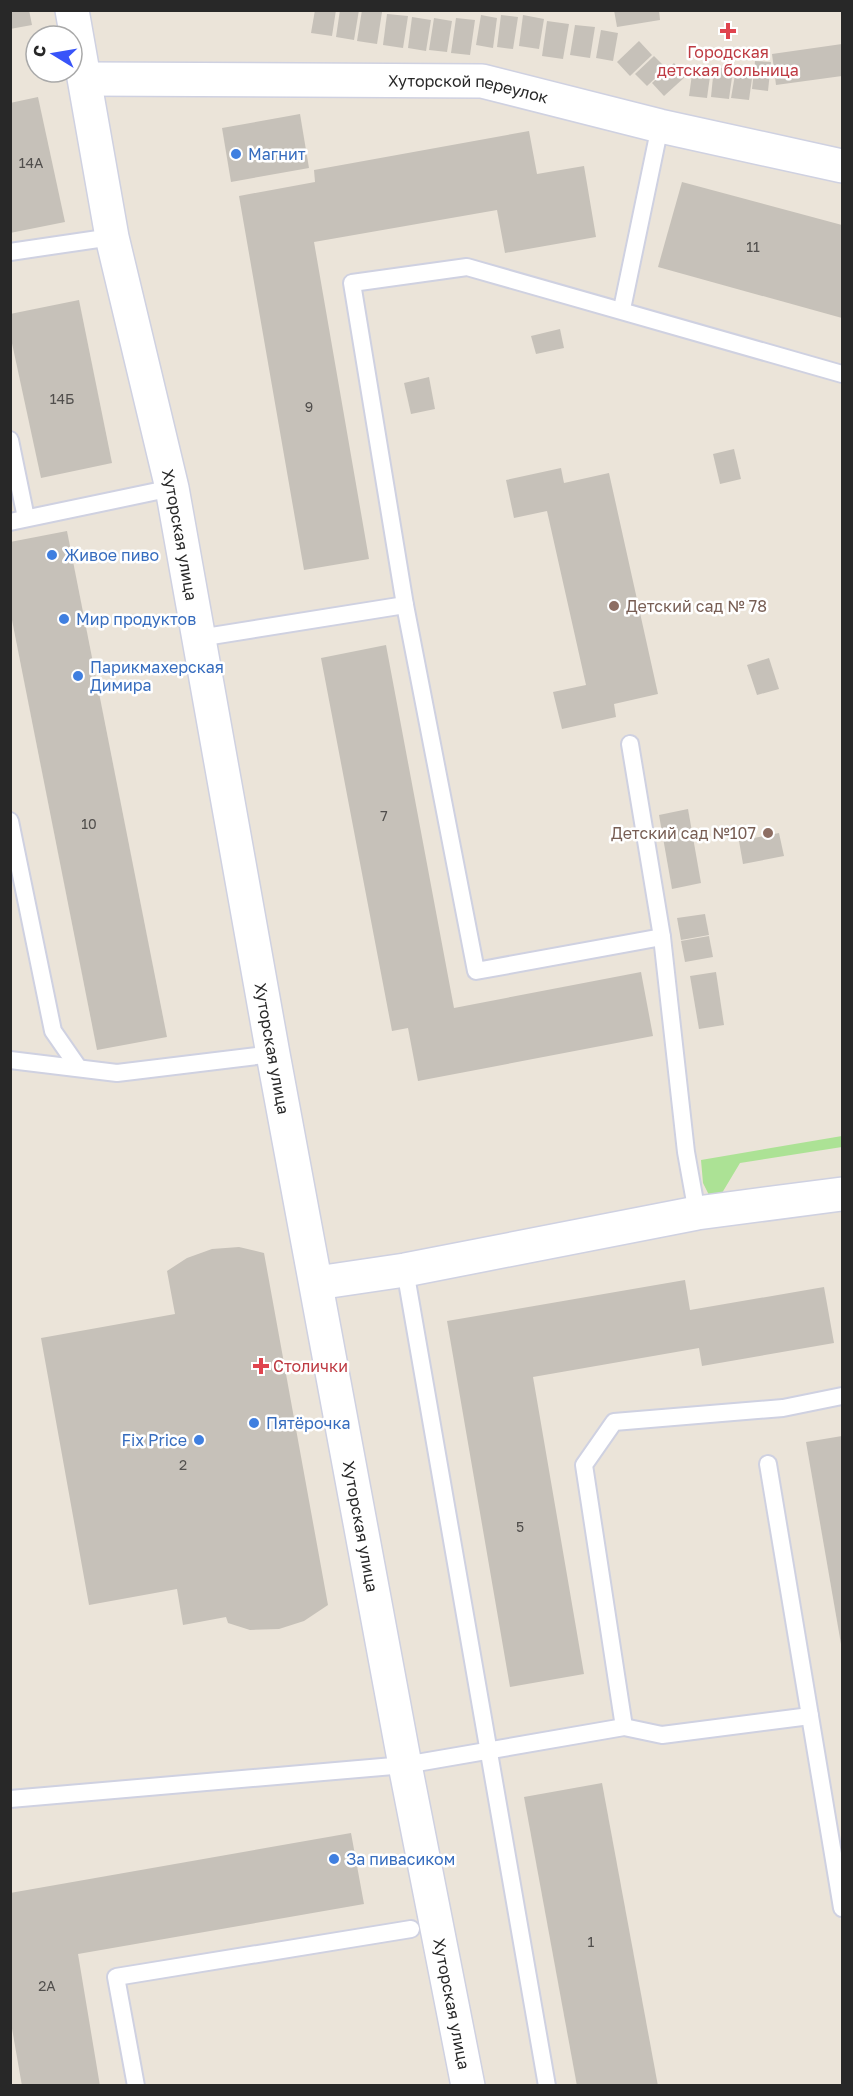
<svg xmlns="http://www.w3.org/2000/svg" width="853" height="2096" font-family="'Golos Text',sans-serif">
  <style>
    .green { fill: #ace295 }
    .building { fill: #c6c1b9 }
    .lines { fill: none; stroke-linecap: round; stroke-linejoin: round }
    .service-casing { stroke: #cfd1e1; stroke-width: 20 }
    .minor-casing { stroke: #cfd1e1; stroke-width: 36 }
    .tertiary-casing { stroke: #cfd1e1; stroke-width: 36 }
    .service { stroke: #fff; stroke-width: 16 }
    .minor { stroke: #fff; stroke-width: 33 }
    .tertiary { stroke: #fff; stroke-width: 33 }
    .health-dot { fill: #e0444e; stroke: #fff; stroke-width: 2 }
    .shop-dot { fill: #3f7fe0; stroke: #fff; stroke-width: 2 }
    .education-dot { fill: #8d6e63; stroke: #fff; stroke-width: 2 }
    .labels { text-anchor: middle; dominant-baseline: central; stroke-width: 5; stroke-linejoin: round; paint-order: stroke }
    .number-label { font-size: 14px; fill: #504e4c }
    .health-label { font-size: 16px; fill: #be3a42; stroke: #fff }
    .street-label { font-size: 16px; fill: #282828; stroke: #fff }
    .shop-label { font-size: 16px; fill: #366cbe; stroke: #fff; text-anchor: start }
    .education-label { font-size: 16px; fill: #785e54; stroke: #fff; text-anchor: start }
  </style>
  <rect width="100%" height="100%" fill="#ebe4d9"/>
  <!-- green -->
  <polygon class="green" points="842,1136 842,1147 740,1163 722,1193 709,1195 703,1183 701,1160"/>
  <!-- building -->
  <g class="building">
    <polygon points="10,10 29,10 32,25 10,29"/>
    <polygon points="315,10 336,10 332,36 311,33"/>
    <polygon points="340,10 359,10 354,40 336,37"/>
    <polygon points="362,10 382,12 377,44 357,41"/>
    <polygon points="614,10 659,10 660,20 617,27"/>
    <polygon points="387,14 408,16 403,48 383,45"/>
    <polygon points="481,15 497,18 493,48 476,45"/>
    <polygon points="501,15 518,17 513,49 497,47"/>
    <polygon points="523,15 544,19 539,49 519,46"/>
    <polygon points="412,17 431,20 426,51 408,48"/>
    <polygon points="434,18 452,21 447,52 429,50"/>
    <polygon points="456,18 475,20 470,55 451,53"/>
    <polygon points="547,21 569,24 563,59 542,56"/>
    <polygon points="575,25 595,27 590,58 570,55"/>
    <polygon points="601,30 618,33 613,61 596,58"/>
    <polygon points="639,41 652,55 630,76 617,62"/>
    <polygon points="842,44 842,76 776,85 772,54"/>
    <polygon points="654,56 666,68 647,86 635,74"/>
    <polygon points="755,61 771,62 768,91 752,89"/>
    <polygon points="674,63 686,76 664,96 652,83"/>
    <polygon points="693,67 711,69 707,98 689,96"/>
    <polygon points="714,67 733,70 729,99 711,97"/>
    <polygon points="736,69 753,71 749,100 731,98"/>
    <polygon points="38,97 65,222 10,233 10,103"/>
    <polygon points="300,114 309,168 231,182 222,128"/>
    <polygon points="529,131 537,174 584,166 596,237 505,253 497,210 314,242 369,559 304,570 239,196 315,182 314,170"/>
    <polygon points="682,182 842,225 842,318 658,267"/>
    <polygon points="79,300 112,463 41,478 10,334 10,314"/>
    <polygon points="560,329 564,348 536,354 531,336"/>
    <polygon points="429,377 435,409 411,414 404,383"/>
    <polygon points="734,449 741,479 720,484 713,454"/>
    <polygon points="561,468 564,483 609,473 658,694 614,704 616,717 562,729 553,692 586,685 547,511 514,518 506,480"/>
    <polygon points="67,531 167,1037 97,1050 10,610 10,542"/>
    <polygon points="386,645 454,1008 641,972 653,1036 418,1081 408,1028 392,1031 321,658"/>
    <polygon points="769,658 779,689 757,695 747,665"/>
    <polygon points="688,809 701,883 672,889 659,815"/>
    <polygon points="779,833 784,856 743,864 739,841"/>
    <polygon points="705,914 709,935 681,940 677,918"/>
    <polygon points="709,936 713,957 685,962 681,941"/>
    <polygon points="716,972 724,1025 699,1029 690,976"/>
    <polygon points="239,1247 264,1253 328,1605 304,1621 279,1629 250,1630 228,1623 226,1617 183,1625 177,1589 89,1605 41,1338 175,1314 167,1271 187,1258 212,1249"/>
    <polygon points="685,1280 690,1310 824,1287 834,1343 702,1366 699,1348 533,1377 584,1674 510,1687 447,1321"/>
    <polygon points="842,1436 842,1644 841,1644 806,1442"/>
    <polygon points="602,1783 658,2086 577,2086 524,1797"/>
    <polygon points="351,1833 364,1904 78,1954 100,2086 22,2086 10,2017 10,1893"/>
  </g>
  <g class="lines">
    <defs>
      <g id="service">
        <polyline points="10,252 112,237"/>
        <polyline points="622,309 660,126"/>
        <polyline points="10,440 26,518"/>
        <polyline points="10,522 172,488"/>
        <polyline points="199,638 405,605"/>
        <polyline points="630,744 662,937 686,1152 697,1213"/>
        <polyline points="10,821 53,1031 78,1067"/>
        <polyline points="662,937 476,971 405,605 352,283 467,267 842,374"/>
        <polyline points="10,1060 117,1073 273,1054"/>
        <polyline points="405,1270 547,2086"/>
        <polyline points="768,1464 810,1716"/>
        <polyline points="624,1727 584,1465 614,1422 783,1408 842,1396"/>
        <polyline points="10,1799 405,1765 624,1727 662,1735 810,1716 842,1908"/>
        <polyline points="136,2086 116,1977 411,1929"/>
      </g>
      <g id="minor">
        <path id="s1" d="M 85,79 L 482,81 L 660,126 L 842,166"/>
        <polyline points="317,1283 405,1270 697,1213 842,1194"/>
      </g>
      <g id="tertiary">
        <path id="s2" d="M 72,10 L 112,237 L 172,488 L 273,1054 L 405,1765 L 468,2086"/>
      </g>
    </defs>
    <!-- service casing -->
    <use href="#service" class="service-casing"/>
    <!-- minor casing -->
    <use href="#minor" class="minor-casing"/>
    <!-- tertiary casing -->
    <use href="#tertiary" class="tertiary-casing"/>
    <!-- service -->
    <use href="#service" class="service"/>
    <!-- minor -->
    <use href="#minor" class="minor"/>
    <!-- tertiary -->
    <use href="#tertiary" class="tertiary"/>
  </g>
  <!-- markers -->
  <g class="health-dot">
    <path d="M725 22h6v6h6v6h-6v6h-6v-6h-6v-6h6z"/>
    <path d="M258 1357h6v6h6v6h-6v6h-6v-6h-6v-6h6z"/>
  </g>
  <g class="shop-dot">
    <circle cx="236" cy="154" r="6"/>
    <circle cx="52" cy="555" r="6"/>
    <circle cx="64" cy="619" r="6"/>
    <circle cx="78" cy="676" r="6"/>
    <circle cx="254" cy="1423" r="6"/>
    <circle cx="199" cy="1440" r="6"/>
    <circle cx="334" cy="1859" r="6"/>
  </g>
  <g class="education-dot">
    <circle cx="614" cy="606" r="6"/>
    <circle cx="768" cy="833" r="6"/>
  </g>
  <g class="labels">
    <!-- number labels -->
    <g class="number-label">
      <text x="31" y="162">14А</text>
      <text x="753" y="246">11</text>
      <text x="62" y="398">14Б</text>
      <text x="309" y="406">9</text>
      <text x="384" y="815">7</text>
      <text x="89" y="823">10</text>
      <text x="183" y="1464">2</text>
      <text x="520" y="1526">5</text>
      <text x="591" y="1941">1</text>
      <text x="47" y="1985">2А</text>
    </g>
    <!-- health labels -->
    <g class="health-label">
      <text x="728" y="52">Городская<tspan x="728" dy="18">детская больница</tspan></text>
      <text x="273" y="1366" text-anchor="start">Столички</text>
    </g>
    <!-- street labels -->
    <g class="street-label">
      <text stroke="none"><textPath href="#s1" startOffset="384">Хуторской переулок</textPath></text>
      <text stroke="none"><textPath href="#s2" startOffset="536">Хуторская улица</textPath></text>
      <text stroke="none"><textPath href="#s2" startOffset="1058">Хуторская улица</textPath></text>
      <text stroke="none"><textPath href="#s2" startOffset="1544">Хуторская улица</textPath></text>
      <text stroke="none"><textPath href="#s2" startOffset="2030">Хуторская улица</textPath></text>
    </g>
    <!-- shop labels -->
    <g class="shop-label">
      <text x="248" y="154">Магнит</text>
      <text x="64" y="555">Живое пиво</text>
      <text x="76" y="619">Мир продуктов</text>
      <text x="90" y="667">Парикмахерская<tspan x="90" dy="18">Димира</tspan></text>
      <text x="266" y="1423">Пятёрочка</text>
      <text x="187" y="1440" text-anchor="end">Fix Price</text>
      <text x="346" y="1859">За пивасиком</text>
    </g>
    <!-- education labels -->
    <g class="education-label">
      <text x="626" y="606">Детский сад № 78</text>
      <text x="756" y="833" text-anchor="end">Детский сад №107</text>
    </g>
  </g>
  <!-- border -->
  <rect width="853" height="2096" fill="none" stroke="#282828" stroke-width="24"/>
  <!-- north arrow -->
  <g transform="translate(54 54) rotate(281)"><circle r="28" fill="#ffffff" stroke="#a9a9a9" stroke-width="1.5"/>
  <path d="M0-4.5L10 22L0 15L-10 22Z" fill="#3854f9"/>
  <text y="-9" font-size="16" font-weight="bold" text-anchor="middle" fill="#282828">С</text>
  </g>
</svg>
